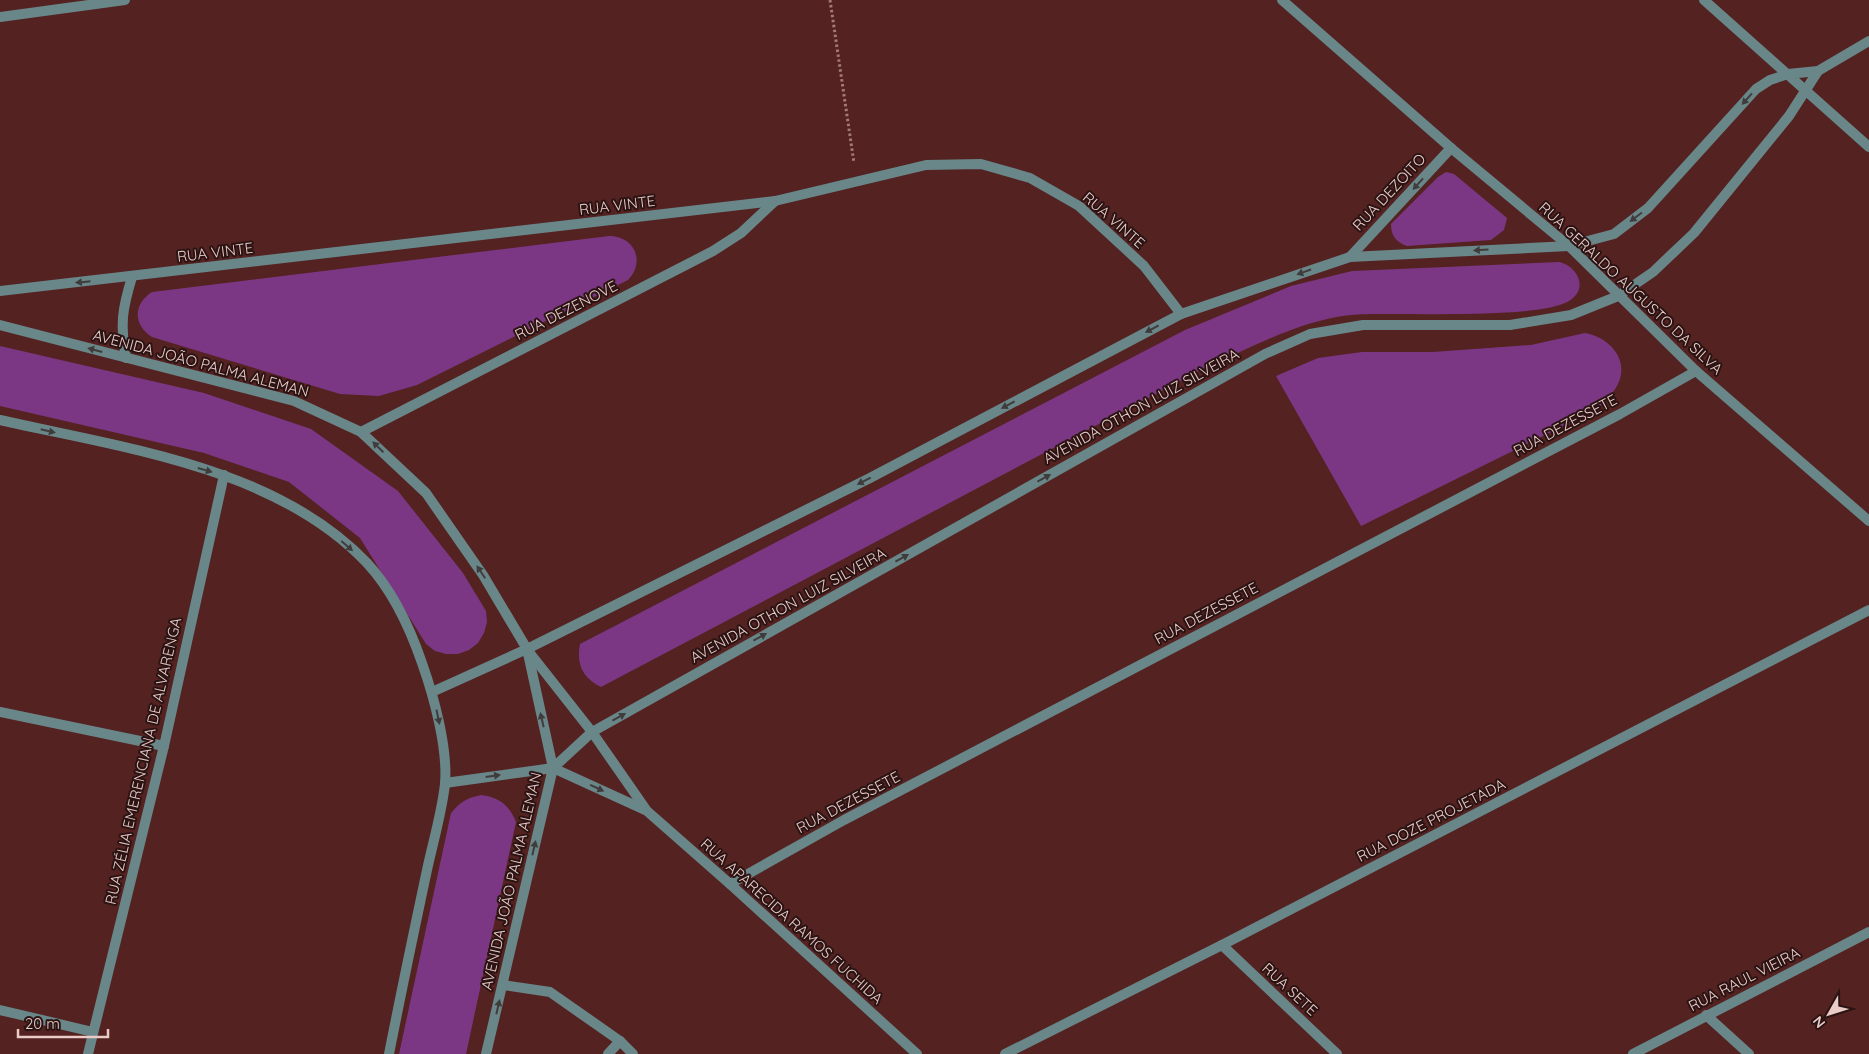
<svg xmlns="http://www.w3.org/2000/svg" width="1869" height="1054" font-family="Quicksand,sans-serif">
  <style>
    .green { fill: #7c3784 }
    .lines { fill: none; stroke-linecap: round; stroke-linejoin: round }
    .path { stroke: #a27a78; stroke-width: 3; stroke-dasharray: 2.5 2.5; stroke-linecap: butt }
    .service { stroke: #698689; stroke-width: 10 }
    .minor { stroke: #698689; stroke-width: 10 }
    .oneway { fill: #403c3c }
    .labels { text-anchor: middle; dominant-baseline: central; stroke-width: 4; stroke-linejoin: round; paint-order: stroke }
    .street-label { font-size: 15px; fill: #ebcbc8; stroke: #2a1413 }
  </style>
  <rect width="100%" height="100%" fill="#532221"/>
  <!-- green -->
  <g class="green">
    <path d="M 1446,172 L 1454,174 L 1507,218 L 1504,230 L 1491,240 L 1407,246 C 1396,242 1391,236 1391,224 L 1438,177 Z"/>
    <path d="M 609,236 C 634,236 646,261 628,280 L 417,385 L 379,396 L 340,394 L 152,337 C 133,325 133,304 152,292 Z"/>
    <path d="M 1559,262 C 1575,265 1588,285 1573,298 C 1548,322 1393,311 1351,315 C 1300,320 1251,348 1205,368 L 601,687 C 583,678 576,665 580,644 L 1185,330 L 1291,286 L 1352,271 Z"/>
    <path d="M 1585,333 C 1609,337 1631,360 1617,386 C 1612,395 1604,402 1596,410 L 1361,526 L 1276,376 L 1318,358 L 1362,352 L 1433,352 L 1531,345 Z"/>
    <polygon points="0,346 204,393 311,429 398,491 463,573 486,611 487,622 484,633 478,643 469,650 458,654 446,654 435,651 426,644 360,538 289,482 204,453 0,406"/>
    <path d="M 481,795 C 499,797 509,805 516,822 L 466,1054 L 399,1054 L 451,813 C 460,802 467,798 481,795 Z"/>
  </g>
  <g class="lines">
    <!-- path -->
    <polyline class="path" points="830,0 854,163"/>
    <!-- service -->
    <g class="service">
      <polyline points="503,985 550,992 620,1041 633,1054"/>
      <polyline points="608,1054 620,1041"/>
    </g>
    <!-- minor -->
    <g class="minor">
      <polyline points="1282,0 1451,148 1569,246 1696,371 1869,521"/>
      <polyline points="1704,0 1869,147"/>
      <polyline points="0,17 125,0"/>
      <polyline points="1350,257 1451,148"/>
      <polyline points="0,291 775,201 926,165 981,164 1030,178 1079,206 1144,266 1181,314"/>
      <polyline points="0,325 294,401 361,432 426,493 483,575 527,649 553,768 486,1054"/>
      <path d="M 126,358 C 120,324 122,310 132,277"/>
      <path d="M 0,420 C 123,448 276,467 367,563 C 392,590 410,628 422,663 C 434,697 448,748 445,784 C 442,812 433,842 427,870 C 414,931 401,993 389,1054"/>
      <polyline points="361,432 713,251 741,233 775,201"/>
      <polyline points="529,652 592,732 647,811 730,884 917,1054"/>
      <polyline points="432,692 527,649 870,478 1181,314 1350,257 1569,246 1614,234 1648,208 1756,89 1770,80 1788,74 1818,71 1869,41"/>
      <polyline points="0,712 164,746"/>
      <polyline points="553,768 645,810"/>
      <polyline points="445,783 553,768 592,732 1265,354 1310,334 1363,325 1510,325 1571,315 1618,296 1653,272 1694,233 1789,116 1818,71"/>
      <polyline points="730,884 844,820 1620,414 1696,371"/>
      <polyline points="1222,945 1337,1054"/>
      <polyline points="0,1010 93,1032"/>
      <polyline points="1706,1015 1749,1054"/>
      <polyline points="88,1054 164,746 224,475"/>
      <polyline points="1005,1054 1222,945 1869,610"/>
      <polyline points="1633,1054 1869,932"/>
    </g>
  </g>
  <!-- one-way arrows -->
  <defs><path id="oneway-solid" d="M-6-.8H1V-3.2L6.5 0L1 3.2V.8H-6Z" transform="scale(1.25)"/></defs>
  <g class="oneway">
    <use href="#oneway-solid" transform="translate(1747 99) rotate(132)"/>
    <use href="#oneway-solid" transform="translate(1418 184) rotate(132)"/>
    <use href="#oneway-solid" transform="translate(1636 217) rotate(143)"/>
    <use href="#oneway-solid" transform="translate(1481 250) rotate(177)"/>
    <use href="#oneway-solid" transform="translate(1304 272) rotate(161)"/>
    <use href="#oneway-solid" transform="translate(83 282) rotate(174)"/>
    <use href="#oneway-solid" transform="translate(1152 329) rotate(152)"/>
    <use href="#oneway-solid" transform="translate(95 350) rotate(-165)"/>
    <use href="#oneway-solid" transform="translate(1008 405) rotate(152)"/>
    <use href="#oneway-solid" transform="translate(48 431) rotate(13)"/>
    <use href="#oneway-solid" transform="translate(378 447) rotate(-136)"/>
    <use href="#oneway-solid" transform="translate(205 470) rotate(16)"/>
    <use href="#oneway-solid" transform="translate(1044 478) rotate(-29)"/>
    <use href="#oneway-solid" transform="translate(864 481) rotate(153)"/>
    <use href="#oneway-solid" transform="translate(347 546) rotate(41)"/>
    <use href="#oneway-solid" transform="translate(902 558) rotate(-29)"/>
    <use href="#oneway-solid" transform="translate(481 572) rotate(-124)"/>
    <use href="#oneway-solid" transform="translate(760 637) rotate(-29)"/>
    <use href="#oneway-solid" transform="translate(438 717) rotate(78)"/>
    <use href="#oneway-solid" transform="translate(619 717) rotate(-29)"/>
    <use href="#oneway-solid" transform="translate(542 720) rotate(-103)"/>
    <use href="#oneway-solid" transform="translate(493 776) rotate(-8)"/>
    <use href="#oneway-solid" transform="translate(597 788) rotate(25)"/>
    <use href="#oneway-solid" transform="translate(534 848) rotate(-77)"/>
    <use href="#oneway-solid" transform="translate(498 1007) rotate(-77)"/>
  </g>
  <g class="labels">
    <!-- street labels -->
    <g class="street-label">
      <text transform="translate(1389 192) rotate(-47)">RUA DEZOITO</text>
      <text transform="translate(617 205) rotate(-7)">RUA VINTE</text>
      <text transform="translate(1114 220) rotate(41)">RUA VINTE</text>
      <text transform="translate(215 252) rotate(-7)">RUA VINTE</text>
      <text transform="translate(1631 288) rotate(43)">RUA GERALDO AUGUSTO DA SILVA</text>
      <text transform="translate(566 310) rotate(-27)">RUA DEZENOVE</text>
      <text transform="translate(201 363) rotate(15)">AVENIDA JOÃO PALMA ALEMAN</text>
      <text transform="translate(1141 406) rotate(-29)">AVENIDA OTHON LUIZ SILVEIRA</text>
      <text transform="translate(1565 425) rotate(-28)">RUA DEZESSETE</text>
      <text transform="translate(788 605) rotate(-29)">AVENIDA OTHON LUIZ SILVEIRA</text>
      <text transform="translate(1206 613) rotate(-28)">RUA DEZESSETE</text>
      <text transform="translate(143 761) rotate(-77)">RUA ZÉLIA EMERENCIANA DE ALVARENGA</text>
      <text transform="translate(848 802) rotate(-28)">RUA DEZESSETE</text>
      <text transform="translate(1431 820) rotate(-27)">RUA DOZE PROJETADA</text>
      <text transform="translate(511 881) rotate(-77)">AVENIDA JOÃO PALMA ALEMAN</text>
      <text transform="translate(792 921) rotate(42)">RUA APARECIDA RAMOS FUCHIDA</text>
      <text transform="translate(1744 979) rotate(-27)">RUA RAUL VIEIRA</text>
      <text transform="translate(1290 989) rotate(43)">RUA SETE</text>
    </g>
  </g>
  <!-- north arrow -->
  <g transform="translate(1829 1014) rotate(231)" stroke="#2a1413" stroke-width="4" paint-order="stroke">
  <path d="M0-4L9 19L0 12L-9 19Z" fill="#ebcbc8"/>
  <text y="-8" font-size="14" font-weight="bold" text-anchor="middle" fill="#ebcbc8">N</text>
  </g>
  <!-- scale -->
  <path d="M18 1029v8h90v-8" fill="none" stroke="#ebcbc8" stroke-width="2.5"/>
  <text x="25" y="1029" font-size="15" fill="#ebcbc8" stroke="#2a1413" stroke-width="4" paint-order="stroke">20 m</text>
</svg>
